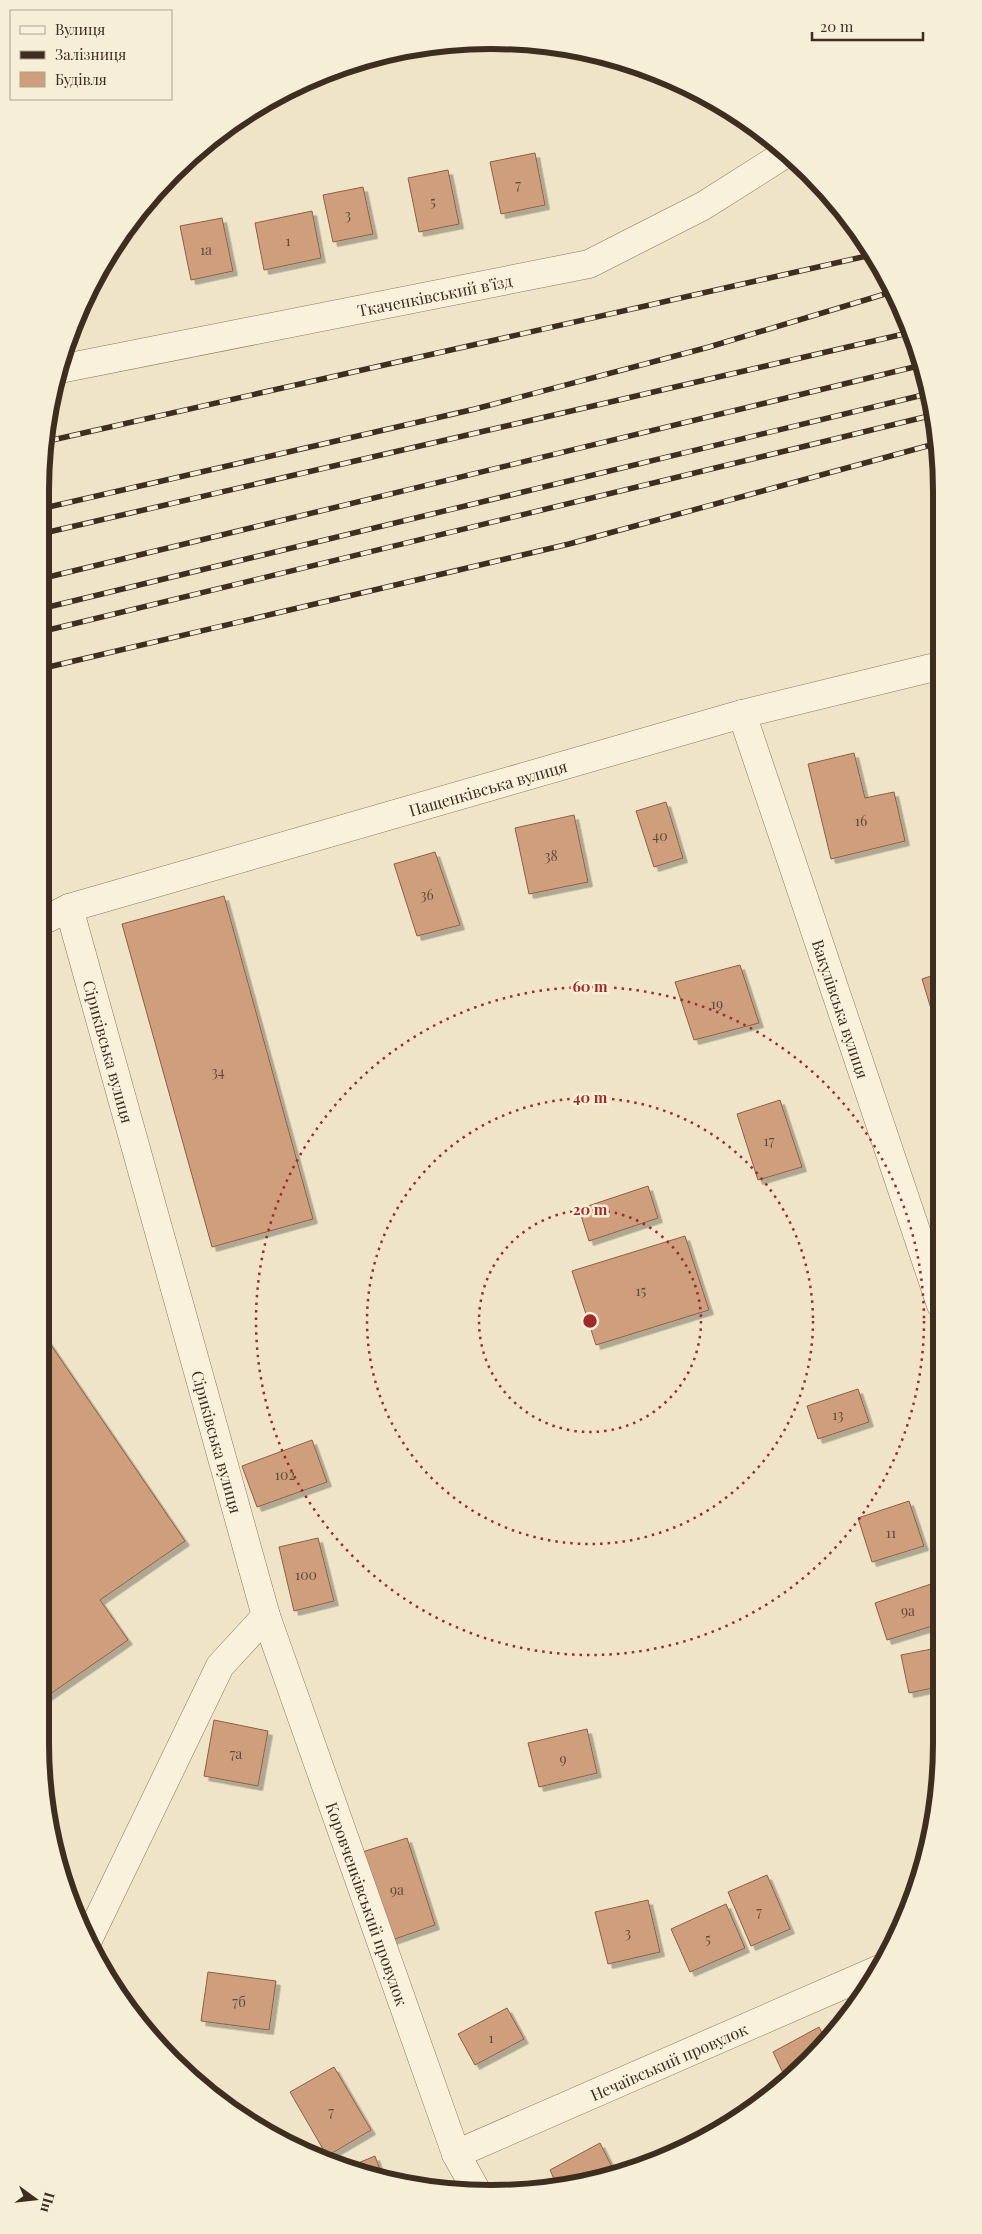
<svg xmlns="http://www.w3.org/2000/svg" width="982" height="2234" font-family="'Playfair Display',serif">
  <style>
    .building { fill: #cf9f7d; stroke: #8d5f41; filter: url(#shadow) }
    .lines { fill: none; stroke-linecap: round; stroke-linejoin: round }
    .minor-casing { stroke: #8d765c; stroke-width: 29 }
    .minor { stroke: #faf1dc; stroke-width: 28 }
    .rail-casing { stroke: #3d2e20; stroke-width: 5.5 }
    .rail { stroke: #f7eed8; stroke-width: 4; stroke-dasharray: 11; stroke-linecap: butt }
    .ring { fill: none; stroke: #9e2a2b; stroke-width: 2.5; stroke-dasharray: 2.5 5 }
    .labels { text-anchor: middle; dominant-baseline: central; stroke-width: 5; stroke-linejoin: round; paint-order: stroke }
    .number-label { font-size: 14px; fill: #624a37 }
    .street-label { font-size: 16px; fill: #3d2e20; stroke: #f7eed8 }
    .rim { fill: none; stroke: #3d2e20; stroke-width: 6 }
    .centre { fill: #9e2a2b; stroke: #f7eed8; stroke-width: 2.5 }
    .ring-label { font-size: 15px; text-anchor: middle; font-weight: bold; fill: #9e2a2b; stroke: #f7eed8; stroke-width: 5; stroke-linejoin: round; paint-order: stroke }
  </style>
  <defs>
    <filter id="shadow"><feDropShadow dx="4.5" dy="4.5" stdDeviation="0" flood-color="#0004"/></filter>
  </defs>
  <rect width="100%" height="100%" fill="#f0e4c8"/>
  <!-- building -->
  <g class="building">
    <polygon points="535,153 545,205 501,214 490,162"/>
    <polygon points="448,170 459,224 419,232 408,178"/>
    <polygon points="363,187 373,234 333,242 323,195"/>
    <polygon points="312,211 321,258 264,270 255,223"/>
    <polygon points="222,218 233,271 191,280 180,226"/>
    <polygon points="854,753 865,798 894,792 905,841 831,859 808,764"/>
    <polygon points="666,802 683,858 654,867 636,811"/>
    <polygon points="574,815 588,882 529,894 515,828"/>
    <polygon points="435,852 460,925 417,936 394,864"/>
    <polygon points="224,896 313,1219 212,1247 122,924"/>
    <polygon points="740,965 759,1023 694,1040 675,982"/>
    <polygon points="940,973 940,1034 939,1035 922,979"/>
    <polygon points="780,1100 802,1167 758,1180 737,1114"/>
    <polygon points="648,1186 658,1218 589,1241 579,1209"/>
    <polygon points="685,1236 709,1310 596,1345 572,1271"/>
    <polygon points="40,1329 185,1541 100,1600 128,1640 40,1701"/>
    <polygon points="858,1389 869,1422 818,1439 807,1406"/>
    <polygon points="312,1440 327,1482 257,1507 242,1466"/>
    <polygon points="909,1501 924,1546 872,1562 858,1518"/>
    <polygon points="318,1538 334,1601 294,1611 279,1547"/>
    <polygon points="931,1584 942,1623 887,1640 875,1603"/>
    <polygon points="942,1647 942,1686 909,1693 901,1655"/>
    <polygon points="214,1720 268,1731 258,1786 204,1776"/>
    <polygon points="587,1729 597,1773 539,1787 528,1743"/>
    <polygon points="407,1838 435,1925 389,1941 359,1853"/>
    <polygon points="767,1875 790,1929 751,1946 728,1892"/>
    <polygon points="648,1900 660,1952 608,1964 595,1912"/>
    <polygon points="726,1904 745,1948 690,1972 671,1929"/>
    <polygon points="208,1972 276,1981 269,2030 201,2021"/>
    <polygon points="507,2008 524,2039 475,2065 458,2034"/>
    <polygon points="819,2027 827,2043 785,2077 773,2052"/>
    <polygon points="334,2067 371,2130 327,2156 290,2092"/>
    <polygon points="600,2143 616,2175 558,2188 550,2170"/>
    <polygon points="375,2156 383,2178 351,2166"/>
  </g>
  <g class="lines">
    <defs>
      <g id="minor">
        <path id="s1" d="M 60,369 L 589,264 L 703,206 L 785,154"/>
        <path id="s2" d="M 742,714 L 941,1305"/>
        <path id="s3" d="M 69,908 L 266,1616 L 220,1666 L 88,1940"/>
        <path id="s4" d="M 40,922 L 69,908 L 742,714 L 939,666"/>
        <path id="s5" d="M 266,1616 L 456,2154 L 475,2188"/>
        <path id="s6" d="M 456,2154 L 882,1968"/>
      </g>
    </defs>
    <!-- minor casing -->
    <use href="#minor" class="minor-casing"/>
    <!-- minor -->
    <use href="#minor" class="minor"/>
    <defs>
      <g id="rail">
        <polyline points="48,441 871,255"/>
        <polyline points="40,509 475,409 709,347 895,291"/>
        <polyline points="40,534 908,333"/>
        <polyline points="40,579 918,366"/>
        <polyline points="40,609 927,394"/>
        <polyline points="40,632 933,415"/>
        <polyline points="40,669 569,544 938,443"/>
      </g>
    </defs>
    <!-- rail casing -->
    <use href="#rail" class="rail-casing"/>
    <!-- rail -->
    <use href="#rail" class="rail"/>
  </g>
  <!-- distance rings -->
  <g class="ring">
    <circle cx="590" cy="1321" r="111"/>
    <circle cx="590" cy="1321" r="223"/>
    <circle cx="590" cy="1321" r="334"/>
  </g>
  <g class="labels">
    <!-- number labels -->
    <g class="number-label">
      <text x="518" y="184">7</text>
      <text x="433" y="201">5</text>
      <text x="348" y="214">3</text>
      <text x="288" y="240">1</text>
      <text x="206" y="249">1а</text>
      <text x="861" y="820">16</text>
      <text x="660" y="835">40</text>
      <text x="551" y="855">38</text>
      <text x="427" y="894">36</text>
      <text x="717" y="1003">19</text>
      <text x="218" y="1071">34</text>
      <text x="769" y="1140">17</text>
      <text x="641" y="1290">15</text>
      <text x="838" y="1414">13</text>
      <text x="285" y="1474">102</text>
      <text x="891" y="1532">11</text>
      <text x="306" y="1574">100</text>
      <text x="908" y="1610">9а</text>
      <text x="236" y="1753">7а</text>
      <text x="563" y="1758">9</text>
      <text x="397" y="1889">9а</text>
      <text x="759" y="1911">7</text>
      <text x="628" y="1932">3</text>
      <text x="708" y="1938">5</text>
      <text x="239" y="2001">7б</text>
      <text x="491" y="2037">1</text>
      <text x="331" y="2111">7</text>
    </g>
    <!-- street labels -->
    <g class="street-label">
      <text stroke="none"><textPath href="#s1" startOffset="382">Ткаченківський в'їзд</textPath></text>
      <text stroke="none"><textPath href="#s4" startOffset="468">Пащенківська вулиця</textPath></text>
      <text stroke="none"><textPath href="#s2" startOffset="311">Вакулівська вулиця</textPath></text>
      <text stroke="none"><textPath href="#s3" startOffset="149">Сіриківська вулиця</textPath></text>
      <text stroke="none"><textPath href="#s3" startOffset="554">Сіриківська вулиця</textPath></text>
      <text stroke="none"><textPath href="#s5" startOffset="305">Коровченківський провулок</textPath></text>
      <text stroke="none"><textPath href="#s6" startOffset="232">Нечаївський провулок</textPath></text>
    </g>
  </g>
  <!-- crop -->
  <path d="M0 0H982V2234H0ZM491 49H491A442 442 0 0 1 933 491V1743A442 442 0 0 1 491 2185H491A442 442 0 0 1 49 1743V491A442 442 0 0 1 491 49Z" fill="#f7eed8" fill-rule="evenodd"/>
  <path class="rim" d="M491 49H491A442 442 0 0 1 933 491V1743A442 442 0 0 1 491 2185H491A442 442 0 0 1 49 1743V491A442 442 0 0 1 491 49Z"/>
  <circle cx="590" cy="1321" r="8" class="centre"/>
  <g class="ring-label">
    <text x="590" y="992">60 m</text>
    <text x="590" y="1103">40 m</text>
    <text x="590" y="1215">20 m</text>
  </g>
  <!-- legend -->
  <rect x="10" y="10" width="162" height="90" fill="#f7eed8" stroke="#ada18e"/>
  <rect x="20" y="26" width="25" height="8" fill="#faf1dc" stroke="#ada18e"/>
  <text x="55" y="35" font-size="15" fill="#3d2e20">Вулиця</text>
  <rect x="20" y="51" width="25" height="8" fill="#3d2e20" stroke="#ada18e"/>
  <text x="55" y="60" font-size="15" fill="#3d2e20">Залізниця</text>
  <rect x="20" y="72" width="25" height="15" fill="#cf9f7d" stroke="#ada18e"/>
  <text x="55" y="85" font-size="15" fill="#3d2e20">Будівля</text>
  <!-- north arrow -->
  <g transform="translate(35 2199) rotate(105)" stroke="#f7eed8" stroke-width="4" paint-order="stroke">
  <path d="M0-4L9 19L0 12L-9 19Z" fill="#3d2e20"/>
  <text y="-8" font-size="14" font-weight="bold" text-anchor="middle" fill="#3d2e20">Пн</text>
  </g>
  <!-- scale -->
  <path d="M812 32v8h111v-8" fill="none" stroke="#3d2e20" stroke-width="2.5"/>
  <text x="820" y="32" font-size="15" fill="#3d2e20" stroke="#f7eed8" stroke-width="4" paint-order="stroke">20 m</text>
</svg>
